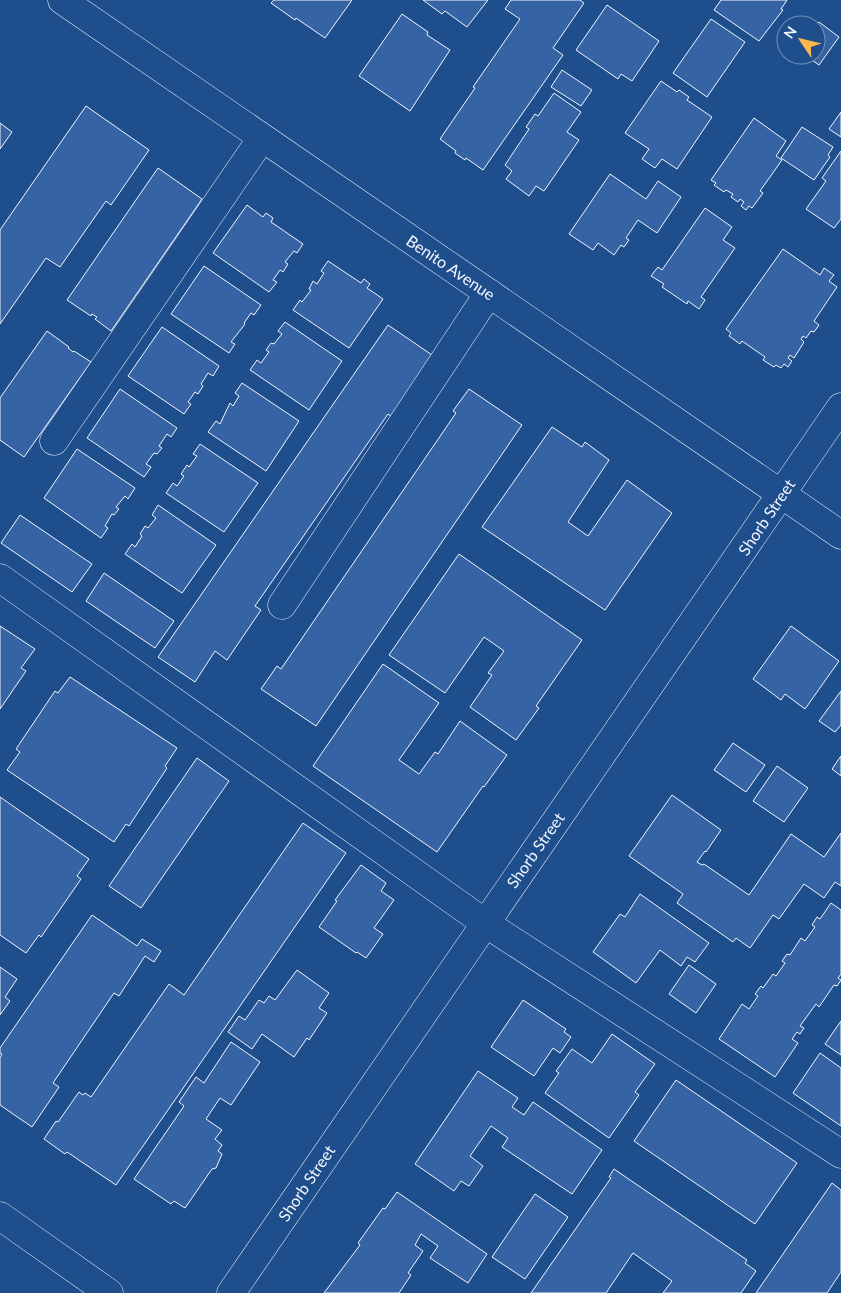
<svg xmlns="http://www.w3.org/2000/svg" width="841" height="1293" font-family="Lato,sans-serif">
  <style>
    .building { fill: #3563a3; stroke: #f2f6ff }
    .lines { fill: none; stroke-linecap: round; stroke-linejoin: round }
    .minor-casing { stroke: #f2f6ff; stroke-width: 29 }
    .minor { stroke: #1f4e8c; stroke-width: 28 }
    .labels { text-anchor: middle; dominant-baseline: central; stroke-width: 4; stroke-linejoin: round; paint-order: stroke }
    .street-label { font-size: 16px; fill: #f2f6ff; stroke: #1f4e8c }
  </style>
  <rect width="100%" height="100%" fill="#1f4e8c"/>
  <!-- building -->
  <g class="building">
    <polygon points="274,0 352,0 325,38 296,18 295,20 271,3"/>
    <polygon points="423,0 488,0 467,27 445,11 442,14"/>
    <polygon points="511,0 580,0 584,3 553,48 563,55 483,170 466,158 465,160 455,153 456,151 440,139 475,88 473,87 520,19 505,9"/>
    <polygon points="721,0 787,0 781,9 783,10 759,41 714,10"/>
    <polygon points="607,5 659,41 632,81 621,74 618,79 576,50"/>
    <polygon points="402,14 428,32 427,35 450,50 410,111 359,76"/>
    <polygon points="711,19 745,42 707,97 673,73"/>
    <polygon points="819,22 839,37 819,65 805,55 816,55 816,27"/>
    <polygon points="562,70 592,90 581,106 551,87"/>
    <polygon points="661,81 677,92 679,90 689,97 687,100 712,117 677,169 662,159 655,168 642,159 649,149 625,133"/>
    <polygon points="554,93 581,112 567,132 579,140 544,191 536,186 529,196 506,179 512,171 505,165 529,129 526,127 535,114 538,116"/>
    <polygon points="86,106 149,150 111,205 106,201 60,267 46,258 0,324 0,230"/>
    <polygon points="841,112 841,137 829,129"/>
    <polygon points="754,118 786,141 776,156 782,160 760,191 763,193 752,208 749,206 746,210 741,206 744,202 740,199 738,202 731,197 733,194 726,190 724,192 714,185 716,183 711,180"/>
    <polygon points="0,123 12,132 0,149"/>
    <polygon points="802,127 833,147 828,155 830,157 814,180 781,158"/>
    <polygon points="841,151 841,219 834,228 806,209 826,181 822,178"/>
    <polygon points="158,168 202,199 111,331 95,319 97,317 92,314 91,316 67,300"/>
    <polygon points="610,174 646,199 658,181 681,197 657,233 638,220 626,238 629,240 624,247 621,245 614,255 598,243 593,250 569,234"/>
    <polygon points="247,205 263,217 266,213 273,218 271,222 303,244 297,253 294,251 285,262 288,264 283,272 280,270 273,280 277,282 269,292 213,253"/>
    <polygon points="705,208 732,227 723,240 735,248 701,297 705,300 699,309 688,301 687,304 662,287 664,284 651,276 658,267 662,270"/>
    <polygon points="783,249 820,275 824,268 834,275 829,281 837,287 814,321 819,325 814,332 811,331 806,338 803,336 801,339 804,342 794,358 790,355 788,358 792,361 788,367 784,364 781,368 776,365 774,367 763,360 765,357 742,341 740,344 729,336 731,333 726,329"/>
    <polygon points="328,261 361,283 364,279 370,284 367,288 383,299 349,348 293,310 300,300 302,302 311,290 309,289 313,281 317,284 324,273 321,271"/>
    <polygon points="204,266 261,305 254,315 251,313 244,323 245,324 231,342 235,344 229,353 171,314"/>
    <polygon points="285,322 342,361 309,410 250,370 257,360 261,363 269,352 266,350 271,343 274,344 282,334 278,331"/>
    <polygon points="388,325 435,357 393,418 388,414 255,606 261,610 227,660 215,651 195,682 158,657"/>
    <polygon points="162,327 219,366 213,376 208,373 201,384 203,386 198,394 195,392 188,402 191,404 184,414 128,376"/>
    <polygon points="47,331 69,347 68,348 73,352 74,351 91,362 24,457 0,440 0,398"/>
    <polygon points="242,383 299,421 266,471 208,432 216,421 220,424 230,403 233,406 239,396 235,393"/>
    <polygon points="120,389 177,428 171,437 167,434 159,446 162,448 157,454 154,453 146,464 151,467 144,477 87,438"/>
    <polygon points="469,389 522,425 316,726 261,689 277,666 281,669 456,413 453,411"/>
    <polygon points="552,427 582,447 585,442 609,460 568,522 588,536 627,480 672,513 605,610 482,527"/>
    <polygon points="200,444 258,483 224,532 166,493 173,483 177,486 184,476 181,474 187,465 189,467 197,456 193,454"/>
    <polygon points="77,449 135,488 128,499 125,496 116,507 119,509 114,515 112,514 105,526 108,528 101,538 44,498"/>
    <polygon points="158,505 216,545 182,593 125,554 132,544 135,547 142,536 140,534 145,526 148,528 156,518 152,515"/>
    <polygon points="20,515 92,564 72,592 1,543"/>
    <polygon points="459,554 582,640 536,706 539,708 516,740 470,707 492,675 488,673 504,651 484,637 445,693 389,655"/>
    <polygon points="104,573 174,621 155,648 86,601"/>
    <polygon points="0,626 35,649 21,668 26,671 0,709"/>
    <polygon points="791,626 839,661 805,709 785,694 781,700 753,679"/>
    <polygon points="383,664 439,703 399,760 419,774 435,752 438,754 460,721 507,755 484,787 483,786 437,852 313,766"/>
    <polygon points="70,677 177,748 165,766 167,768 129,826 126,824 114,842 7,770 20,752 16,749 55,691 58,693"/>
    <polygon points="841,691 841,725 835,732 819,721"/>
    <polygon points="733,743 765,765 746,792 714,770"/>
    <polygon points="841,756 841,776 832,769"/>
    <polygon points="197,758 229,781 141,908 109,886"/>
    <polygon points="777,766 808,788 784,822 753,801"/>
    <polygon points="672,795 721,830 706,852 705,851 697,862 702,865 704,864 749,895 791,834 824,857 841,833 841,886 835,882 824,898 804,884 779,919 773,915 750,948 736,938 733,942 677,903 683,894 629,856"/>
    <polygon points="0,797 89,859 77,876 81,879 41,937 39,935 26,953 0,935"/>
    <polygon points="303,823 346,853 116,1185 67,1152 65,1154 44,1139 56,1121 58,1122 79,1092 83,1095 85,1093 91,1097 169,984 184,995"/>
    <polygon points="361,865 386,883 381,891 394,900 374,928 383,934 366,958 357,952 356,953 319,927 337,901 335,900"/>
    <polygon points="640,894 709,943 695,962 687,957 681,966 660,950 636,983 593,952 620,914 625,917"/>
    <polygon points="831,903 841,910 841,974 838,978 841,980 837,986 834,985 819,1007 816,1004 800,1026 804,1028 800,1034 797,1032 792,1039 798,1043 775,1077 719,1039 742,1004 749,1009 758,996 755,994 761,986 763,988 773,974 776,976 785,963 782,961 787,954 790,955 801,938 805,941 815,927 812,925 817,917 820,919"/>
    <polygon points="92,915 137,946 142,939 161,951 154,962 145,956 119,996 114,993 53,1083 59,1087 32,1127 0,1105 0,1057 2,1054 0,1053 0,1048"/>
    <polygon points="689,965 716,984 696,1013 669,994"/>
    <polygon points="0,967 17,979 5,997 10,1001 0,1015"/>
    <polygon points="297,970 329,993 319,1008 327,1013 309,1040 307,1038 294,1057 262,1034 252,1049 228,1032 239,1016 245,1020 259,1000 264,1003 269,996 275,1000"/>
    <polygon points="523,1000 566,1029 564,1032 571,1037 560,1053 553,1048 534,1076 491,1047"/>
    <polygon points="841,1021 841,1055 825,1044"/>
    <polygon points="612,1034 655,1064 635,1092 639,1095 609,1138 545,1093 559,1073 556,1071 572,1049 592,1063"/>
    <polygon points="231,1042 260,1062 231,1105 220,1098 206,1119 222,1130 215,1139 222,1145 218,1151 222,1154 216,1168 212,1169 185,1208 174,1201 171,1204 134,1179 184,1106 179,1102 196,1077 204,1083"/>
    <polygon points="820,1053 841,1068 841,1126 793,1093"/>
    <polygon points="478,1071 518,1098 512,1107 524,1115 533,1102 602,1150 572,1194 502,1147 508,1138 491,1126 470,1156 483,1166 469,1186 461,1181 454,1191 415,1164"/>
    <polygon points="676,1080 797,1163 755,1224 634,1141"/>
    <polygon points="614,1169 747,1260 745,1263 756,1271 741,1293 663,1293 672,1281 633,1253 606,1293 531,1293 611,1178 609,1177"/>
    <polygon points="832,1183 841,1190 841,1272 827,1293 756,1293"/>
    <polygon points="397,1192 487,1254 468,1283 430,1258 438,1246 421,1234 415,1245 423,1251 408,1273 411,1275 399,1293 324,1293 360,1245 358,1243 383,1208 385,1209"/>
    <polygon points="535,1194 568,1217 525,1279 492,1257"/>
  </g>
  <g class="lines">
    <defs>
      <g id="minor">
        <polyline points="62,0 841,535"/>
        <polyline points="54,441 262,138"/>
        <polyline points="0,578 485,923 841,1154"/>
        <polyline points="282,605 489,293"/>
        <polyline points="0,1216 109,1293"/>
        <polyline points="231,1293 841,407"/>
      </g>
    </defs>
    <!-- minor casing -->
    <use href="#minor" class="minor-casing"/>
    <!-- minor -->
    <use href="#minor" class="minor"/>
  </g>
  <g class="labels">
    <!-- street labels -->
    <g class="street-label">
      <text transform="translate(451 267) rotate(34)">Benito Avenue</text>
      <text transform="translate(766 517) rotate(-56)">Shorb Street</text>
      <text transform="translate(535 850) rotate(-55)">Shorb Street</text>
      <text transform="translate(306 1183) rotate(-56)">Shorb Street</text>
    </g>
  </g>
  <!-- north arrow -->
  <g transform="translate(801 40) rotate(305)"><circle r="24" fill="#1f4e8c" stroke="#7391ba"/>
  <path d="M0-4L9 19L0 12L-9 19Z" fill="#ffb74d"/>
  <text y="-8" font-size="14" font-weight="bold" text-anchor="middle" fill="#f2f6ff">N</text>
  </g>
</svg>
